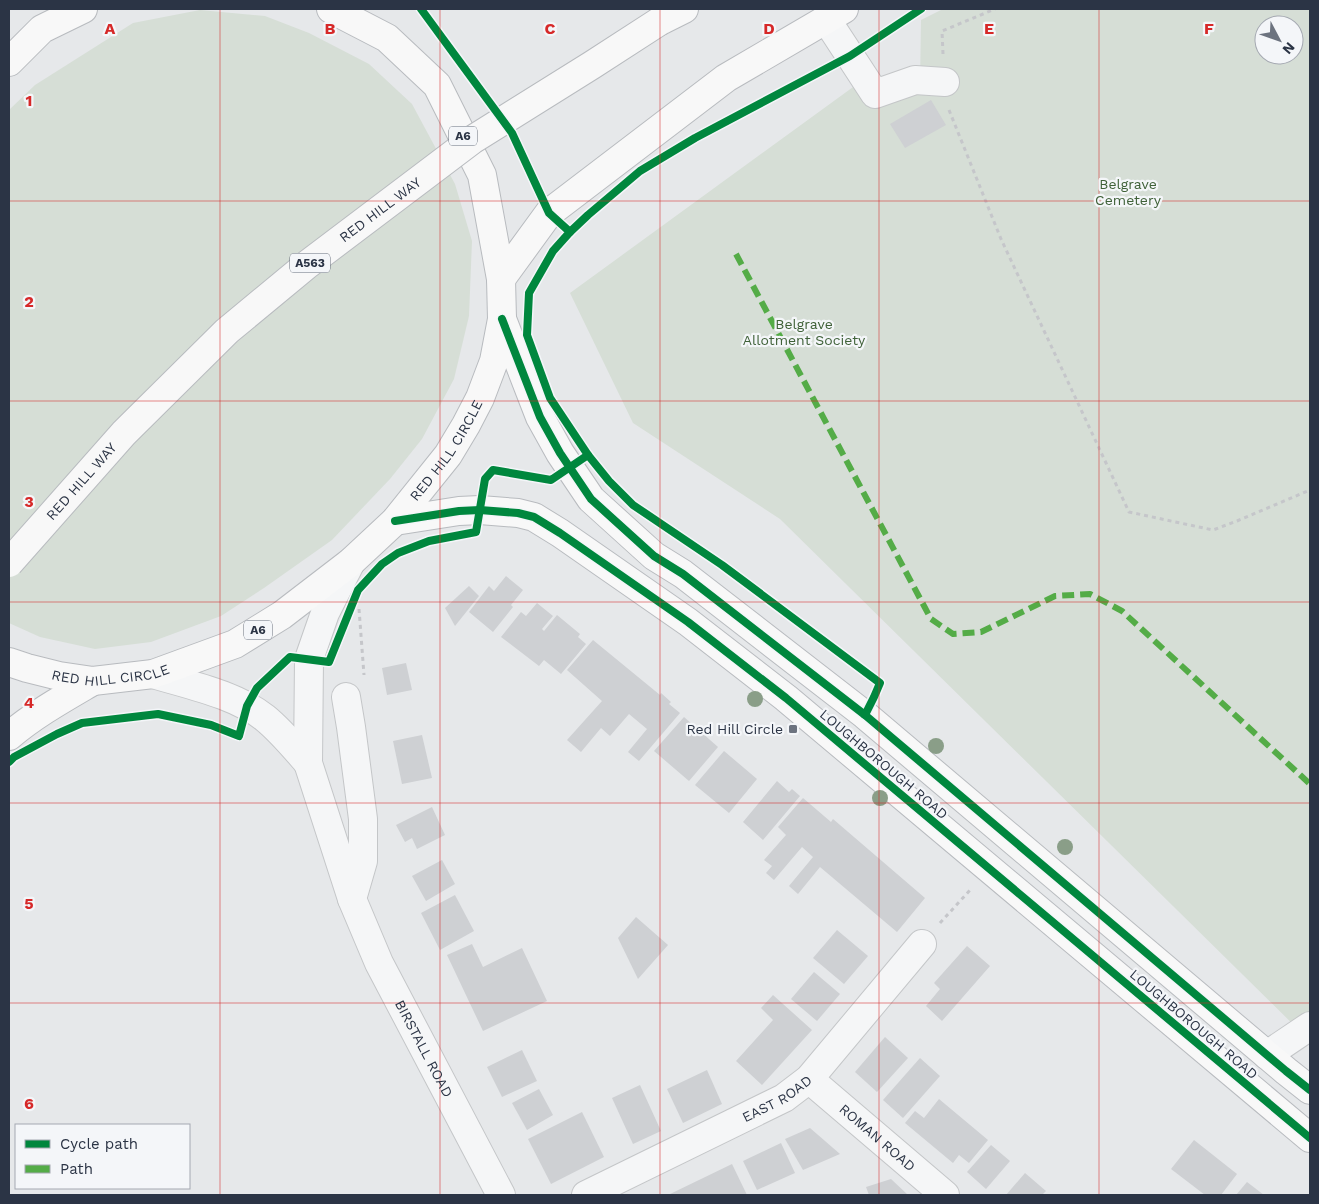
<svg xmlns="http://www.w3.org/2000/svg" width="1319" height="1204" font-family="'Work Sans',sans-serif">
  <style>
    .green { fill: #d6ded6; fill-rule: evenodd }
    .building { fill: #ced0d3 }
    .lines { fill: none; stroke-linecap: round; stroke-linejoin: round }
    .minor-casing { stroke: #c4c6c8; stroke-width: 30 }
    .highway-casing { stroke: #b8bbbf; stroke-width: 30 }
    .path { stroke: #c5c6ca; stroke-width: 3; stroke-dasharray: 4 4; stroke-linecap: butt }
    .minor { stroke: #f5f6f7; stroke-width: 28 }
    .highway { stroke: #f8f8f8; stroke-width: 28 }
    .highway-bridge-casing { stroke: #b8bbbf; stroke-width: 30; stroke-linecap: butt }
    .highway-bridge { stroke: #f8f8f8; stroke-width: 28 }
    .quiet { stroke: #54ac47; stroke-width: 6; stroke-dasharray: 12 6; stroke-linecap: butt }
    .cycleway-casing { stroke: #f4f6f9; stroke-width: 11 }
    .cycleway { stroke: #00873e; stroke-width: 8 }
    .tree { fill: #8a9e88 }
    .grid { fill: none; stroke: #d62828; stroke-width: 1; stroke-opacity: 0.55 }
    .poi-dot { fill: #6c737f; stroke: #f4f6f9; stroke-width: 2 }
    .labels { text-anchor: middle; dominant-baseline: central; stroke-width: 4.5; stroke-linejoin: round; paint-order: stroke }
    .shield { fill: #f4f6f9; stroke: #676e7b; stroke-width: 1 }
    .shield-label { font-size: 12px; font-weight: bold; fill: #2b3445 }
    .park-label { font-size: 14px; fill: #3f6138; stroke: #f4f6f9 }
    .street-label { font-size: 14px; fill: #2b3445; stroke: #f4f6f9 }
    .poi-label { font-size: 14px; fill: #2b3445; stroke: #f4f6f9; text-anchor: end }
    .grid-label { font-size: 16px; text-anchor: middle; font-weight: bold; fill: #d62828; stroke: #f4f6f9; stroke-width: 4.5; stroke-linejoin: round; paint-order: stroke }
  </style>
  <rect width="100%" height="100%" fill="#e6e8ea"/>
  <!-- green -->
  <g class="green">
    <path d="M 943,9 L 1310,9 L 1310,1041 L 780,519 L 633,423 L 570,293 L 860,82 L 920,85 L 921,20 ZM 1264,25 L 1294,25 L 1294,55 L 1264,55 Z"/>
    <polygon points="200,10 265,16 309,33 369,64 412,104 455,184 472,241 469,316 454,379 422,439 390,479 332,540 264,588 221,616 151,642 95,649 40,637 9,623 9,110 35,85 133,23"/>
  </g>
  <!-- building -->
  <g class="building">
    <polygon points="931,100 946,125 905,148 890,124"/>
    <polygon points="506,576 523,590 511,605 513,607 493,632 469,612 489,586 494,591"/>
    <polygon points="469,586 479,596 455,626 445,608"/>
    <polygon points="537,603 553,616 542,629 544,631 557,615 580,634 578,637 586,644 561,674 544,660 539,666 501,637 521,612 526,616"/>
    <polygon points="593,640 660,695 661,693 671,702 669,704 680,713 639,761 628,752 647,729 629,714 610,736 601,728 581,752 567,740 602,701 567,670"/>
    <polygon points="406,663 412,690 387,695 382,668"/>
    <polygon points="684,717 718,747 689,781 654,751"/>
    <polygon points="422,735 432,778 402,784 393,741"/>
    <polygon points="724,751 757,779 729,813 695,785"/>
    <polygon points="777,781 789,792 792,789 800,796 763,840 743,822"/>
    <polygon points="803,798 831,822 833,819 925,898 897,932 820,867 798,894 789,886 813,857 802,847 774,880 766,873 772,866 764,860 786,835 778,827"/>
    <polygon points="432,807 445,835 417,849 412,838 405,842 396,825"/>
    <polygon points="442,860 455,884 426,901 412,876"/>
    <polygon points="455,895 474,931 440,950 421,913"/>
    <polygon points="636,917 668,945 638,979 618,938"/>
    <polygon points="837,930 868,956 844,984 813,958"/>
    <polygon points="472,944 483,967 522,948 547,1001 483,1031 447,955"/>
    <polygon points="967,946 990,966 942,1021 926,1006 940,989 934,983"/>
    <polygon points="814,972 840,994 817,1021 791,999"/>
    <polygon points="773,995 812,1030 762,1085 736,1061 773,1020 761,1008"/>
    <polygon points="885,1037 908,1058 877,1092 855,1072"/>
    <polygon points="522,1050 537,1081 502,1097 487,1067"/>
    <polygon points="920,1058 940,1076 903,1118 883,1100"/>
    <polygon points="707,1070 722,1104 683,1123 667,1089"/>
    <polygon points="640,1085 661,1131 633,1144 612,1098"/>
    <polygon points="539,1089 553,1115 527,1130 512,1103"/>
    <polygon points="939,1099 988,1140 969,1163 959,1155 953,1163 905,1123 915,1111 924,1118"/>
    <polygon points="582,1112 604,1157 551,1184 528,1139"/>
    <polygon points="810,1128 840,1154 803,1170 785,1139"/>
    <polygon points="1194,1140 1237,1174 1221,1195 1205,1195 1171,1169"/>
    <polygon points="781,1143 795,1173 757,1190 743,1161"/>
    <polygon points="991,1145 1010,1161 986,1189 967,1172"/>
    <polygon points="732,1164 747,1195 668,1195"/>
    <polygon points="1025,1173 1046,1191 1042,1195 1006,1195"/>
    <polygon points="891,1179 908,1195 869,1195 866,1187"/>
    <polygon points="1247,1182 1264,1195 1236,1195"/>
  </g>
  <g class="lines">
    <defs>
      <g id="minor">
        <polyline points="826,19 875,94 915,80 945,82"/>
        <path id="s1" d="M 351,562 L 325,613 L 309,659 L 308,763 L 352,899 L 379,963 L 501,1195"/>
        <path d="M 153,674 C 189,685 235,694 265,718 C 281,731 294,747 308,763"/>
        <polyline points="346,697 351,727 363,819 363,861 352,899"/>
        <polyline points="1267,1055 1310,1026"/>
        <path id="s2" d="M 809,1079 L 945,1195"/>
        <path id="s3" d="M 586,1195 L 784,1098 L 809,1079 L 922,944"/>
      </g>
      <g id="highway">
        <polyline points="660,21 684,9"/>
        <polyline points="9,62 42,29 83,9"/>
        <polyline points="501,279 549,213 726,78 844,9"/>
        <polyline points="502,319 540,417 560,453 591,499 654,556 683,574 865,715 1286,1071 1310,1090"/>
        <polyline points="395,521 459,511 480,510 518,513 534,517 560,533 688,622 786,698 1310,1138"/>
        <path id="s4" d="M 9,662 L 27,668 L 59,676 L 93,681 L 153,674 L 235,644 L 282,615 L 351,562 L 395,521 L 448,455 L 466,425 L 480,398 L 494,361 L 502,319 L 501,279 L 482,175 L 437,85 L 387,38 L 331,9"/>
        <path d="M 9,736 C 35,714 64,698 93,681"/>
      </g>
    </defs>
    <!-- minor casing -->
    <use href="#minor" class="minor-casing"/>
    <!-- highway casing -->
    <use href="#highway" class="highway-casing"/>
    <!-- path -->
    <g class="path">
      <polyline points="943,54 942,31 995,9"/>
      <polyline points="949,110 1001,239 1129,512 1213,530 1237,521 1310,490"/>
      <polyline points="359,609 364,675"/>
      <polyline points="940,923 971,889"/>
    </g>
    <!-- minor -->
    <use href="#minor" class="minor"/>
    <!-- highway -->
    <use href="#highway" class="highway"/>
    <defs>
      <g id="highway-bridge">
        <path id="s5" d="M 9,563 L 124,433 L 227,331 L 308,264 L 472,140 L 592,65 L 660,21"/>
      </g>
    </defs>
    <!-- highway-bridge casing -->
    <use href="#highway-bridge" class="highway-bridge-casing"/>
    <!-- highway-bridge -->
    <use href="#highway-bridge" class="highway-bridge"/>
    <!-- quiet -->
    <polyline class="quiet" points="736,254 931,619 953,634 981,632 1055,596 1090,594 1122,611 1310,784"/>
    <defs>
      <g id="cycleway">
        <polyline points="570,232 588,215 640,171 695,138 850,56 921,9"/>
        <polyline points="502,319 540,417 560,453 591,499 654,556 683,574 865,715 1286,1071 1310,1090"/>
        <polyline points="588,455 609,481 633,505 722,565 880,683 874,697 865,715"/>
        <polyline points="395,521 459,511 480,510 518,513 534,517 560,533 688,622 786,698 1310,1138"/>
        <polyline points="9,762 14,757 57,734 82,723 158,714 211,725 239,736 247,706 257,688 290,657 329,662 358,590 382,564 398,553 429,541 476,532 485,479 493,470 551,480 588,455 550,398 527,335 529,293 553,251 570,232 549,213 512,133 421,9"/>
      </g>
    </defs>
    <!-- cycleway casing -->
    <use href="#cycleway" class="cycleway-casing"/>
    <!-- cycleway -->
    <use href="#cycleway" class="cycleway"/>
  </g>
  <!-- trees -->
  <g class="tree">
    <circle cx="755" cy="699" r="8"/>
    <circle cx="936" cy="746" r="8"/>
    <circle cx="880" cy="798" r="8"/>
    <circle cx="1065" cy="847" r="8"/>
  </g>
  <!-- grid -->
  <path class="grid" d="M 220,9 L 220,1195M 440,9 L 440,1195M 660,9 L 660,1195M 879,9 L 879,1195M 1099,9 L 1099,1195M 9,201 L 1310,201M 9,401 L 1310,401M 9,602 L 1310,602M 9,803 L 1310,803M 9,1003 L 1310,1003"/>
  <!-- markers -->
  <rect class="poi-dot" x="788" y="724" width="10" height="10" rx="2.5"/>
  <g class="labels">
    <!-- shield labels -->
    <g class="shield">
      <rect x="449" y="126.5" width="28" height="19" rx="4"/>
      <rect x="290" y="253.5" width="40" height="19" rx="4"/>
      <rect x="244" y="620.5" width="28" height="19" rx="4"/>
    </g>
    <g class="shield-label">
      <text x="463" y="136">A6</text>
      <text x="310" y="263">A563</text>
      <text x="258" y="630">A6</text>
    </g>
    <!-- park labels -->
    <g class="park-label">
      <text x="1128" y="184">Belgrave<tspan x="1128" dy="16">Cemetery</tspan></text>
      <text x="804" y="324">Belgrave<tspan x="804" dy="16">Allotment Society</tspan></text>
    </g>
    <!-- street labels -->
    <g class="street-label">
      <text stroke="none"><textPath href="#s5" startOffset="514">RED HILL WAY</textPath></text>
      <text stroke="none"><textPath href="#s4" startOffset="524">RED HILL CIRCLE</textPath></text>
      <text stroke="none"><textPath href="#s5" startOffset="109">RED HILL WAY</textPath></text>
      <text stroke="none"><textPath href="#s4" startOffset="104">RED HILL CIRCLE</textPath></text>
      <text transform="translate(884 764) rotate(40)">LOUGHBOROUGH ROAD</text>
      <text transform="translate(1194 1024) rotate(40)">LOUGHBOROUGH ROAD</text>
      <text stroke="none"><textPath href="#s1" startOffset="519">BIRSTALL ROAD</textPath></text>
      <text stroke="none"><textPath href="#s3" startOffset="214">EAST ROAD</textPath></text>
      <text stroke="none"><textPath href="#s2" startOffset="90">ROMAN ROAD</textPath></text>
    </g>
    <!-- poi labels -->
    <g class="poi-label">
      <text x="783" y="729">Red Hill Circle</text>
    </g>
  </g>
  <g class="grid-label">
    <text x="110" y="34">A</text>
    <text x="330" y="34">B</text>
    <text x="550" y="34">C</text>
    <text x="769" y="34">D</text>
    <text x="989" y="34">E</text>
    <text x="1209" y="34">F</text>
    <text x="29" y="106">1</text>
    <text x="29" y="307">2</text>
    <text x="29" y="507">3</text>
    <text x="29" y="708">4</text>
    <text x="29" y="909">5</text>
    <text x="29" y="1109">6</text>
  </g>
  <!-- border -->
  <rect width="1319" height="1204" fill="none" stroke="#2b3445" stroke-width="20"/>
  <!-- legend -->
  <rect x="15" y="1124" width="175" height="65" fill="#f4f6f9" stroke="#a4a8b1"/>
  <rect x="25" y="1140" width="25" height="8" fill="#00873e" stroke="#a4a8b1"/>
  <text x="60" y="1149" font-size="15" fill="#2b3445">Cycle path</text>
  <rect x="25" y="1165" width="25" height="8" fill="#54ac47" stroke="#a4a8b1"/>
  <text x="60" y="1174" font-size="15" fill="#2b3445">Path</text>
  <!-- north arrow -->
  <g transform="translate(1279 40) rotate(131)"><circle r="24" fill="#f4f6f9" stroke="#a4a8b1"/>
  <path d="M0-4L9 19L0 12L-9 19Z" fill="#6c737f"/>
  <text y="-8" font-size="14" font-weight="bold" text-anchor="middle" fill="#2b3445">N</text>
  </g>
</svg>
